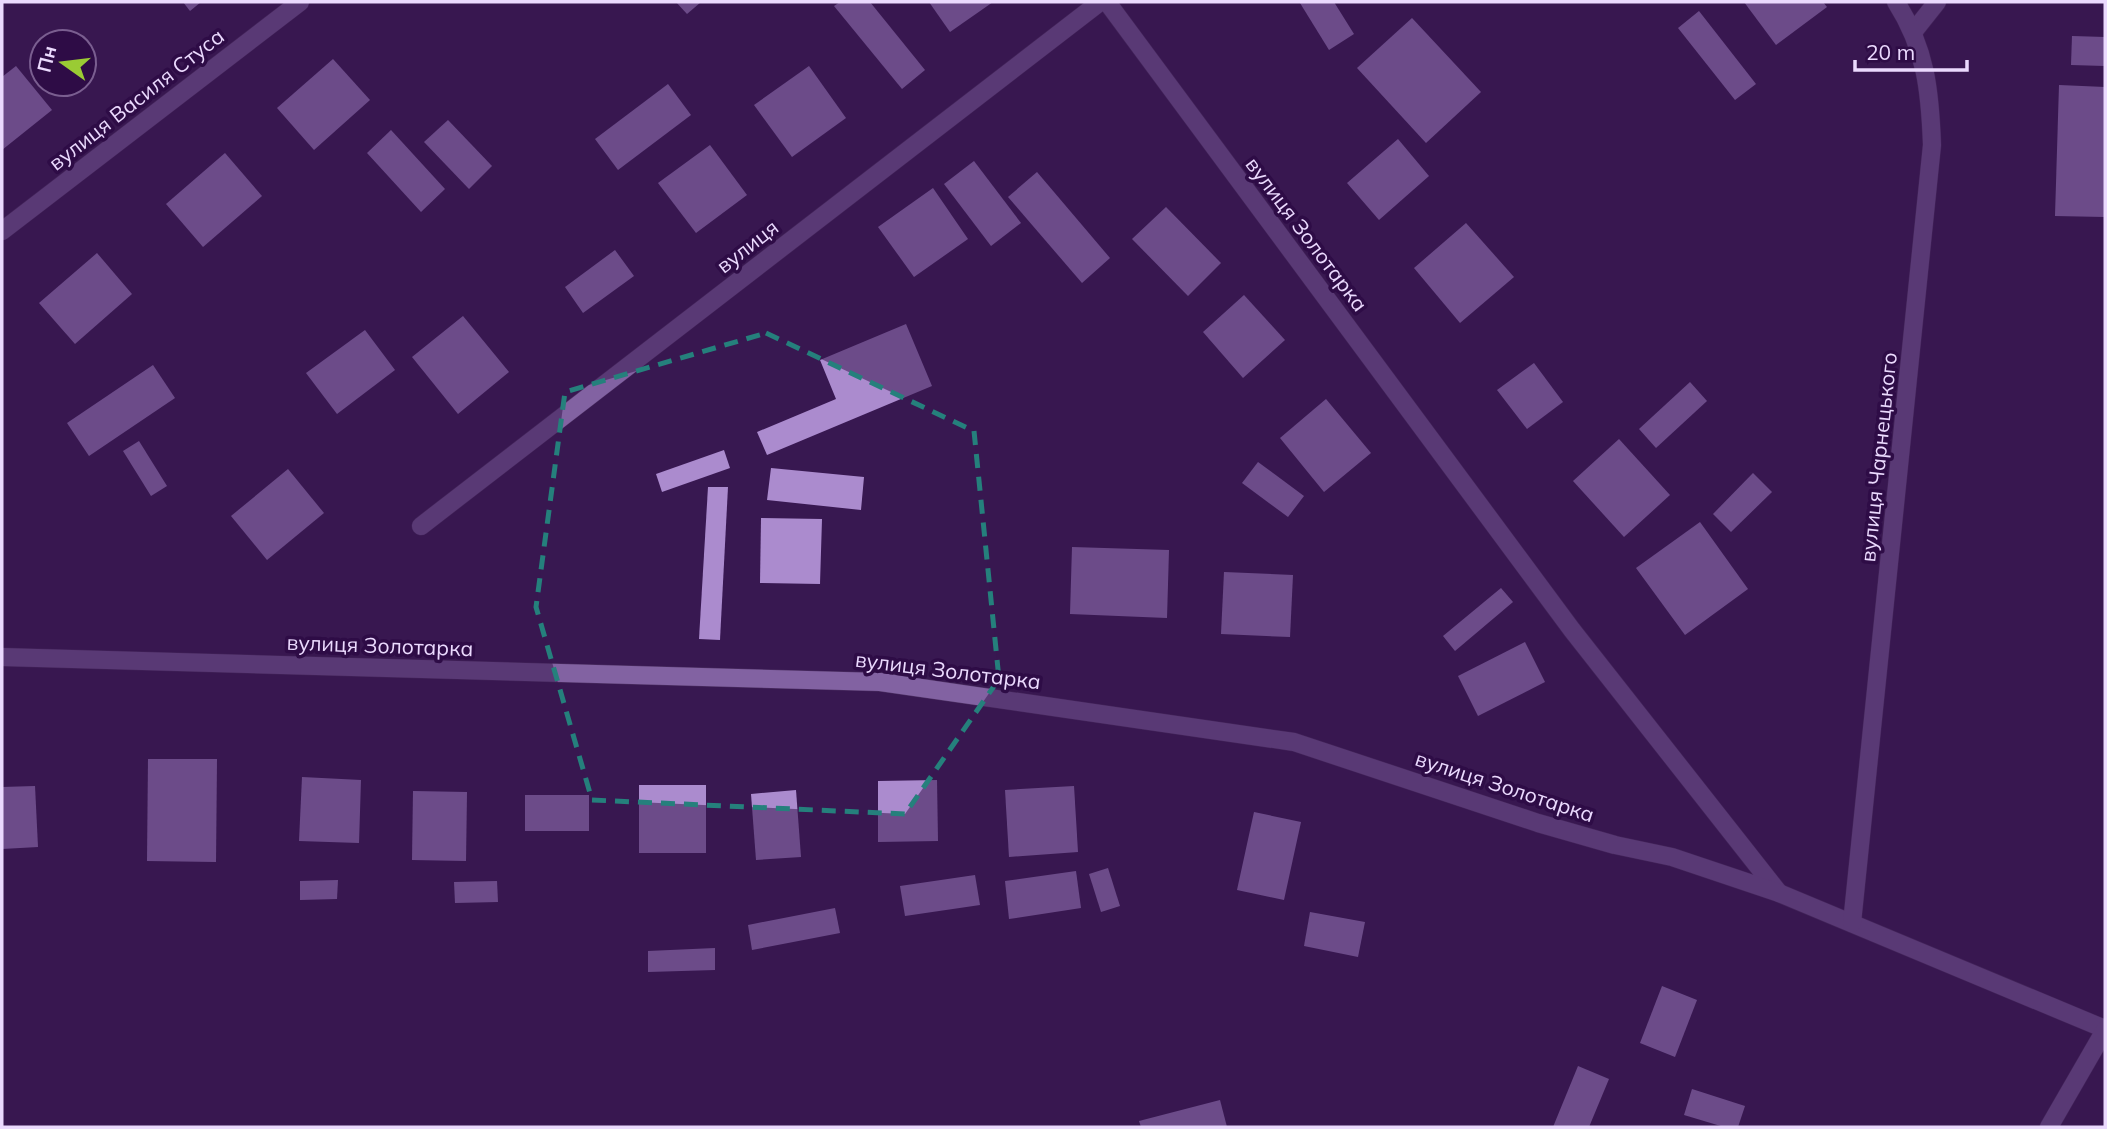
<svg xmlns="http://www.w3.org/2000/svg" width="2107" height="1129" font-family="Mulish,sans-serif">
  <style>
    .building { fill: #ab8bce }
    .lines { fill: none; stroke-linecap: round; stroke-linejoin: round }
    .street-casing { stroke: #503466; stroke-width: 19 }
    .street { stroke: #8262a2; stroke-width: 18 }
    .marked { fill: none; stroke: #25807c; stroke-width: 5; stroke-dasharray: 14 9; stroke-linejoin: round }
    .labels { text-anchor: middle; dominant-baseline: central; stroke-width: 7; stroke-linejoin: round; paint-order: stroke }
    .street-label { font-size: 21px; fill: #ebdafe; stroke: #2e0c46 }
  </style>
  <rect width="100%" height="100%" fill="#381851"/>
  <!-- building -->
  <g class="building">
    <polygon points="183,2 201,2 190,11"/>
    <polygon points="676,2 701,2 687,14"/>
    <polygon points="840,2 870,2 925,70 902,89 834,6"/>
    <polygon points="929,2 993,2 950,32"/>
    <polygon points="1302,2 1334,2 1354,34 1329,50 1300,3"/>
    <polygon points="1744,2 1823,2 1827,7 1776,45"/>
    <polygon points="1699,11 1756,84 1735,100 1678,28"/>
    <polygon points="1412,18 1481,92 1426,143 1357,68"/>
    <polygon points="2072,36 2105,37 2105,66 2071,65"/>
    <polygon points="333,59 370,100 314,150 277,108"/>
    <polygon points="16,66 52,110 2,150 2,77"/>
    <polygon points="809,66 846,118 792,157 754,105"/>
    <polygon points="668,84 691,115 618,170 595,139"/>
    <polygon points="2059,85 2105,87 2105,217 2055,216"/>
    <polygon points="448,120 492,166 469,189 424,142"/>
    <polygon points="391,130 445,189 421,212 367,153"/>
    <polygon points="1398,139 1429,176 1379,220 1347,183"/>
    <polygon points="710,145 747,195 696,233 658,183"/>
    <polygon points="225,153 262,196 203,247 166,204"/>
    <polygon points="974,161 1021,223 991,246 944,184"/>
    <polygon points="1037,172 1110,258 1082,283 1008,197"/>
    <polygon points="933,188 968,239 914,277 878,227"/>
    <polygon points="1166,207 1221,263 1188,296 1132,239"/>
    <polygon points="1466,223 1514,277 1460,323 1414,268"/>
    <polygon points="615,250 634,276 583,313 565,287"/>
    <polygon points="97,253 132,294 75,344 39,303"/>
    <polygon points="1244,295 1285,340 1243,378 1203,332"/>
    <polygon points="463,316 509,372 458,414 412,357"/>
    <polygon points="906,324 932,386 767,455 757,432 836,399 820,360"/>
    <polygon points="365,330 395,370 337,414 306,373"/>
    <polygon points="1534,363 1563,402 1527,429 1497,390"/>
    <polygon points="153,365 175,398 89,456 67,423"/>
    <polygon points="1690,382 1707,401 1656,448 1639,429"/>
    <polygon points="1326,399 1371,453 1324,492 1280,438"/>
    <polygon points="1619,439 1670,495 1624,537 1573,481"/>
    <polygon points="139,441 167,486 151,496 123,451"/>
    <polygon points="724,450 730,468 662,492 656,474"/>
    <polygon points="1258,462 1304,496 1288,517 1242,483"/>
    <polygon points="771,468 864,477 861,510 767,500"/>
    <polygon points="288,469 324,513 267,560 231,516"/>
    <polygon points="1753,473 1772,492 1731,532 1713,514"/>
    <polygon points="708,487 728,487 720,640 699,639"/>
    <polygon points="761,518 822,519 820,584 760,583"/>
    <polygon points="1700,522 1748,589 1685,635 1636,568"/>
    <polygon points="1072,547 1169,550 1167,618 1070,614"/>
    <polygon points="1224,572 1293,575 1290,637 1221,634"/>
    <polygon points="1501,588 1513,602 1455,651 1443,636"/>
    <polygon points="1525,642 1545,682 1478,716 1458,676"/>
    <polygon points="148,759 217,759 216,862 147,861"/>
    <polygon points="302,777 361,780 359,843 299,841"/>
    <polygon points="937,780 938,841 878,842 878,781"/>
    <rect x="639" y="785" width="67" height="68"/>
    <polygon points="35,786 38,847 2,849 2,787"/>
    <polygon points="1074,786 1078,852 1009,857 1005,790"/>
    <polygon points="796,790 801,857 756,860 751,794"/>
    <polygon points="413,791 467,792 466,861 412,860"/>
    <rect x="525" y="795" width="64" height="36"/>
    <polygon points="1254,812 1301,822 1284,900 1237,890"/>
    <polygon points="1108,868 1120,906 1101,912 1089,874"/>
    <polygon points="1076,871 1081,908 1009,919 1005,881"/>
    <polygon points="975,875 980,905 905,916 900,886"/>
    <polygon points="338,880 337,899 300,900 300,881"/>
    <polygon points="497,881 498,902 455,903 454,882"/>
    <polygon points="835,908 840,933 752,950 748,925"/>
    <polygon points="1310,912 1365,922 1358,957 1304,946"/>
    <polygon points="715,948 715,970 648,972 648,951"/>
    <polygon points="1662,986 1697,1000 1675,1057 1640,1043"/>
    <polygon points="1578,1066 1609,1079 1589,1127 1553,1127"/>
    <polygon points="1692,1089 1745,1106 1738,1127 1724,1127 1684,1115"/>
    <polygon points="1220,1100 1227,1127 1141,1127 1139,1121"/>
  </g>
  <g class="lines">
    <defs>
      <g id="street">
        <polyline points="1107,2 1572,630 1779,893"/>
        <polyline points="1914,31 1937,2"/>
        <polyline points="2,231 300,2"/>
        <polyline points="421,526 1100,2"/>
        <polyline points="2,657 880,682 1294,742 1538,823 1615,845 1672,857 1779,893 2105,1029"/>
        <path d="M 1852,923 L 1932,145 C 1930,91 1926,49 1896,2"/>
        <polyline points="2049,1127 2105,1030"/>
      </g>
    </defs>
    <!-- street casing -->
    <use href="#street" class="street-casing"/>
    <!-- street -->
    <use href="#street" class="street"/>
  </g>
  <!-- marked area -->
  <path d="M0 0H2107V1129H0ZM 766,333 L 974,431 L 999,679 L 905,814 L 592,800 L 536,607 L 565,392 Z" fill="#381851" fill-opacity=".55" fill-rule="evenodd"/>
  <path class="marked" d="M 766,333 L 974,431 L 999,679 L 905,814 L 592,800 L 536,607 L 565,392 Z"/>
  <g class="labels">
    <!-- street labels -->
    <g class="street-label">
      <text transform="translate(136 99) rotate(-38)">вулиця Василя Стуса</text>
      <text transform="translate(1307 234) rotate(53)">вулиця Золотарка</text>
      <text transform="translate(747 246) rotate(-38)">вулиця</text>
      <text transform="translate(1878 457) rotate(-84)">вулиця Чарнецького</text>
      <text transform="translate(380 645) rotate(2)">вулиця Золотарка</text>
      <text transform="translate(948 670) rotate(7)">вулиця Золотарка</text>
      <text transform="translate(1505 786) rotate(18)">вулиця Золотарка</text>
    </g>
  </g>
  <!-- border -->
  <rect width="2107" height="1129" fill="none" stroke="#ebdafe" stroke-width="7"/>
  <!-- north arrow -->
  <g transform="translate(63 63) rotate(284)"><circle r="33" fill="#2e0c46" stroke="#7a5e90" stroke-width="2"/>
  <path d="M0-5L12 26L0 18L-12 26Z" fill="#9acb34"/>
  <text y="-10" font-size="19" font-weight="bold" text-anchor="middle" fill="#ebdafe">Пн</text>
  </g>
  <!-- scale -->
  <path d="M1855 60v10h112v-10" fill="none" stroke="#ebdafe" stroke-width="3.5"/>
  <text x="1866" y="60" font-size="21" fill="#ebdafe" stroke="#2e0c46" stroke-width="5" paint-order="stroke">20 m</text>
</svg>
